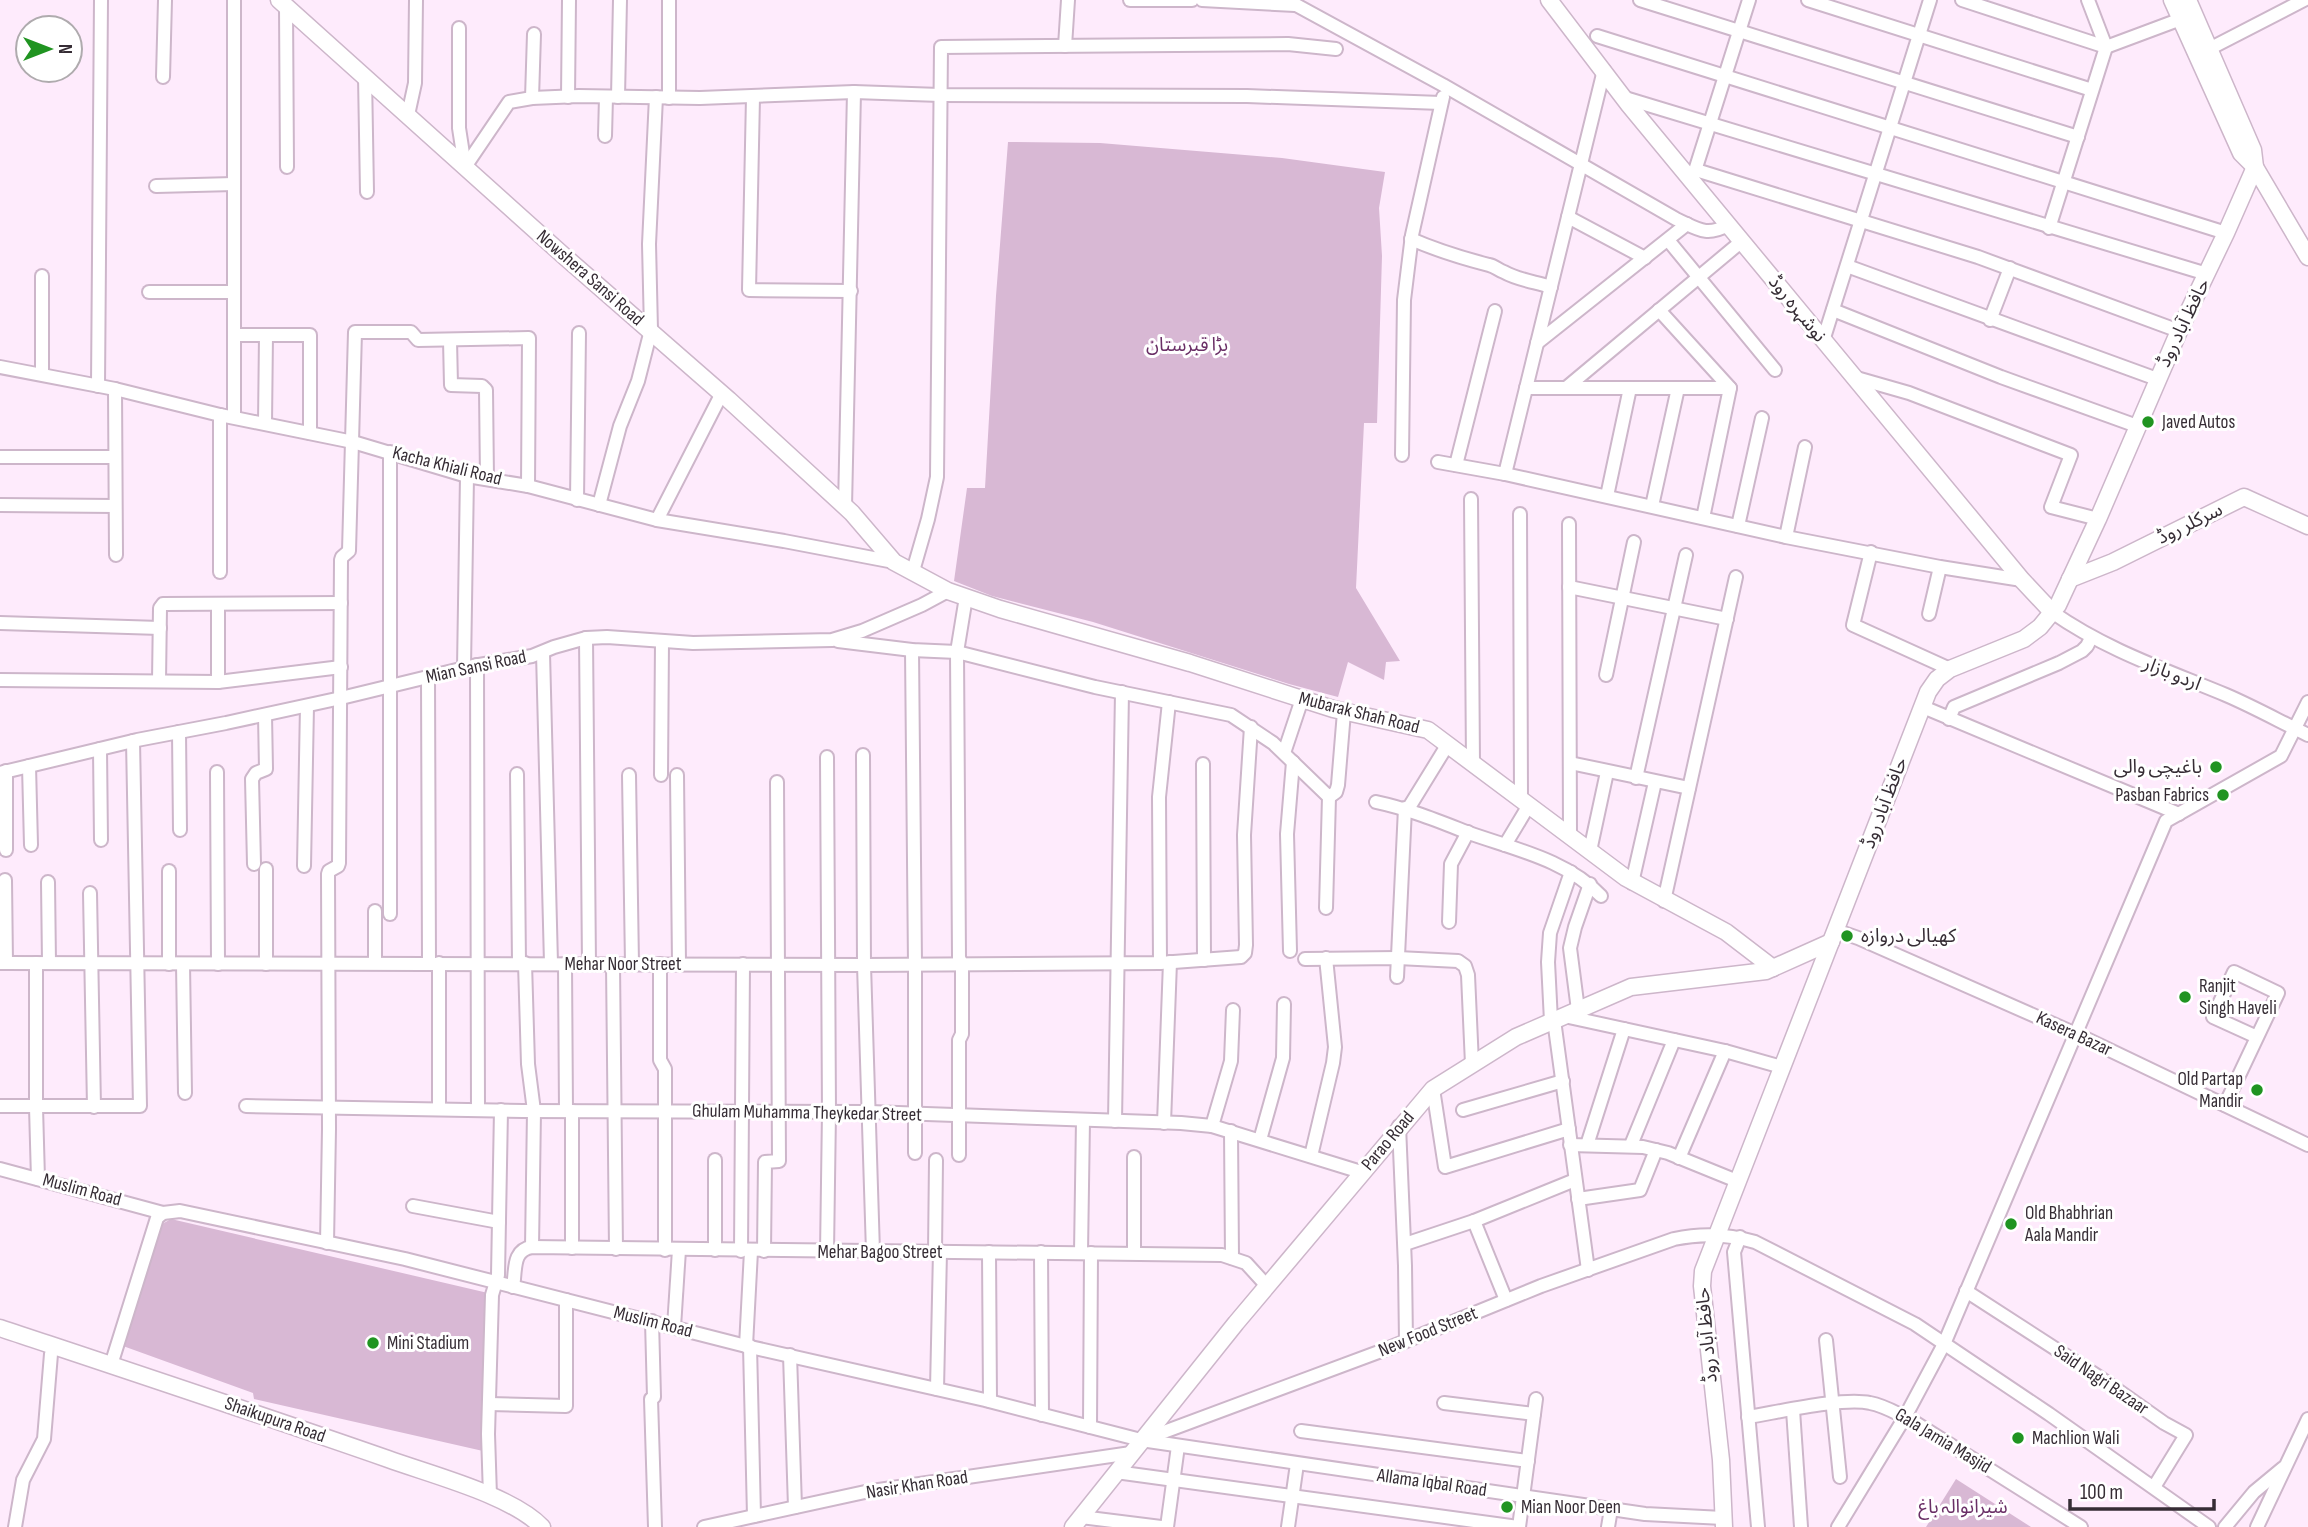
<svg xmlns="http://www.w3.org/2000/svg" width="2308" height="1527" font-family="'Sofia Sans Condensed','Noto Sans Arabic',sans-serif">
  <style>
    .green { fill: #d8b8d4 }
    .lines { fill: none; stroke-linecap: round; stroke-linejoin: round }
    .minor-casing { stroke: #cdb6ca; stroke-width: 16 }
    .major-casing { stroke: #cdb6ca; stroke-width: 19 }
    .minor { stroke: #fff; stroke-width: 12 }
    .major { stroke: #fff; stroke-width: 16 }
    .poi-dot { fill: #209421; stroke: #fff; stroke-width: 2.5 }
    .labels { text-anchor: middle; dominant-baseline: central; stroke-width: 6; stroke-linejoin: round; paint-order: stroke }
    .street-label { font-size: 19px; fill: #362d35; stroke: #fff }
    .park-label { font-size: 19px; fill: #6a2f66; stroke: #fff }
    .poi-label { font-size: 19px; fill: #362d35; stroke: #fff; text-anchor: start }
  </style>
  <rect width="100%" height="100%" fill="#feebfc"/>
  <!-- green -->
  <g class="green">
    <polygon points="1008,142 1100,143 1282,158 1385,172 1379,208 1382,256 1377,423 1364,423 1356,588 1400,661 1386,662 1384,680 1348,662 1338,697 1289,684 1093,622 992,596 954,581 967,488 985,488 996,296"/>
    <polygon points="171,1219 488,1293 483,1451 254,1399 253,1393 123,1346 162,1224"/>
    <polygon points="1956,1479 2031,1527 1926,1527"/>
  </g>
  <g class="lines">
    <defs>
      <g id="minor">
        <polyline points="234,0 234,417"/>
        <polyline points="1130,0 1192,0"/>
        <polyline points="1202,0 1295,5"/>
        <path d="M 1287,0 L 1443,85 L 1676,219 C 1698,229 1706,237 1728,225"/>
        <polyline points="1640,0 2078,137"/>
        <polyline points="1808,0 2092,90"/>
        <polyline points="1962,0 2106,47 2181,19"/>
        <polyline points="286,7 287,167"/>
        <polyline points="459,28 459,128 465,167"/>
        <polyline points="1597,36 2226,233"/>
        <polyline points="1065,46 1068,0"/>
        <polyline points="2209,49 2304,0"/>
        <polyline points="365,76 367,192"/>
        <polyline points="163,77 165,0"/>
        <polyline points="568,97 569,0"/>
        <polyline points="618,97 620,0"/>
        <polyline points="753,97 749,290 851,291"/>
        <polyline points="532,98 534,34"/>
        <polyline points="669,98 669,0"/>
        <polyline points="1625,98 2207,274"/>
        <polyline points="408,115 415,83 416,0"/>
        <polyline points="605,136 606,97"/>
        <polyline points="465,167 509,102 532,98 579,96 700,98 854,92 940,95 1247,96 1441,103"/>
        <polyline points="1696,170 1978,257 2179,331"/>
        <polyline points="1693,177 1749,0"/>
        <polyline points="156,186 234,184"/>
        <polyline points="1568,217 1645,258"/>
        <polyline points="2049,228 2106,47 2088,0"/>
        <path d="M 1411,239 C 1436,250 1462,258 1489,265 C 1495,266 1498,270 1504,272 C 1518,280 1536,282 1551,287"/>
        <polyline points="1668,240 1775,370"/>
        <polyline points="1847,266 2157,379"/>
        <polyline points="42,276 42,374"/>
        <polyline points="149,292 234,292"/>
        <polyline points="1833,310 2001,377 2137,426"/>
        <polyline points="1990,320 2010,268"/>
        <polyline points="235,335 310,335 310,433"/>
        <polyline points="450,340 451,385 482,386 486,390 487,479"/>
        <polyline points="1823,341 1930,0"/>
        <polyline points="1537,343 1687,224"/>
        <polyline points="0,367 115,389 220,415 353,442 467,476 528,486 657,520 784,541 894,562"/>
        <polyline points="1853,377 1909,393 2071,455 2051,507 2098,519"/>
        <polyline points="98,386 101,0"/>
        <polyline points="1526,388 1730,388 1659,310"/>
        <polyline points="1566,388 1742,241"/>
        <polyline points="115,389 116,555"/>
        <polyline points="220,415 220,572"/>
        <polyline points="265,423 266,335"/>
        <polyline points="390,452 390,914"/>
        <polyline points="1402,455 1404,300 1412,235 1443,97"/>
        <polyline points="0,457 115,457"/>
        <polyline points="1438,462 1505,474 1786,537 1940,567 2022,580"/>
        <polyline points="1456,465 1495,311"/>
        <polyline points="1505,474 1604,70"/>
        <polyline points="1607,496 1630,388"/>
        <polyline points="1471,499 1473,763"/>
        <polyline points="577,500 579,333"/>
        <polyline points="0,505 115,506"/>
        <polyline points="599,505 620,426 638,381 651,330 649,244 656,97"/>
        <polyline points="1652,506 1678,388"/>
        <polyline points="845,507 854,92"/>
        <polyline points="1520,514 1521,799"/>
        <polyline points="1703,518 1730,388"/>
        <polyline points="657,520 722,393"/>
        <polyline points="1569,524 1570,836"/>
        <polyline points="1738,526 1762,418"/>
        <polyline points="1786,537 1805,447"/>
        <polyline points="1871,552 1853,625 1950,669"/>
        <polyline points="913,571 928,519 937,477 941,47 1288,44 1336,49"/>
        <polyline points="1569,587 1727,619"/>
        <polyline points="218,604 218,682"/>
        <path d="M 2052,612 C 2106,650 2166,670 2226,695 C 2254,707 2281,722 2308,735"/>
        <polyline points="1929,614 1940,567"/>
        <polyline points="0,623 160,628"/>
        <polyline points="586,638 589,964"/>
        <polyline points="838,641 912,650 957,652 1095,687 1231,715 1273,743 1329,797 1326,908"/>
        <polyline points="912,650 915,964 915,1153"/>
        <polyline points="543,653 551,963"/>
        <polyline points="477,665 478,1110"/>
        <polyline points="464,668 467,476"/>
        <polyline points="1606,675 1634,542"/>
        <polyline points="428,677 429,963"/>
        <polyline points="0,680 218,682 341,667"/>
        <polyline points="159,681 160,608 163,604 341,603"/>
        <polyline points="1923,707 2179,814"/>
        <polyline points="1949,719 1954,707 2059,663 2082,651 2087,646 2091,638"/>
        <polyline points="179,732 180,830"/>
        <polyline points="100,749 101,840"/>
        <polyline points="1284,753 1302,699"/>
        <polyline points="863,755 864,965 873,1252"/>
        <polyline points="827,757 829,1112 827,1252"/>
        <polyline points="1570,763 1689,788"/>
        <polyline points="1203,764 1204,960"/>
        <polyline points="29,766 31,845"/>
        <polyline points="6,771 6,850"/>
        <polyline points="217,772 218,964"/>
        <polyline points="0,773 137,740 226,723 341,698 473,666 532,656 554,647 586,638 607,637 693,643 832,640 862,631 922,605 948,591"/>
        <polyline points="517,774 519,963"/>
        <polyline points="629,775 632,964"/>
        <polyline points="661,775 662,641"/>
        <polyline points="677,775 679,964"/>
        <polyline points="1636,778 1686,555"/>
        <polyline points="1329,797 1336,792 1338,785 1344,712"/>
        <path d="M 1376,802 C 1409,809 1438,821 1469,833 C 1514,849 1567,860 1601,896"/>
        <polyline points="1408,809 1448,744"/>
        <polyline points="1505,845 1529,805"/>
        <polyline points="1590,851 1607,772"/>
        <polyline points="254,864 252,779 256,773 266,769 265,715"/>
        <polyline points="304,866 307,706"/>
        <polyline points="169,871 169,964"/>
        <polyline points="5,880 6,963"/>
        <polyline points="48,882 49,963"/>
        <polyline points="1632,883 1655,782"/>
        <polyline points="90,893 94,1107"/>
        <polyline points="1664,901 1736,577"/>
        <polyline points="375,911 375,963"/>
        <polyline points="1449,922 1451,864 1468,832"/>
        <polyline points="1835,930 1858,938 2076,1034 2308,1145"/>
        <polyline points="1290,951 1287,834 1293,762"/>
        <polyline points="1305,959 1398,958 1458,961 1465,966 1468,975 1472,1064"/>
        <polyline points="0,963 864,965 1160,963 1241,957 1245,953 1246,945 1244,835 1251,727"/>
        <polyline points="36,963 36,1107 38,1179"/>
        <polyline points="439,963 439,1109"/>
        <polyline points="525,963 528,1064 534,1111 532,1247"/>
        <polyline points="1160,963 1159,797 1169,702"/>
        <polyline points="183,964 185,1093"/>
        <polyline points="266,964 266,869"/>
        <polyline points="565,964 566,1111"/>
        <polyline points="613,964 616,1249"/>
        <polyline points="660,964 660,1060 665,1069 665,1250"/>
        <polyline points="1397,977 1405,808"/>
        <polyline points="1578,1010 1570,948 1575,927 1590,884"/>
        <polyline points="1564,1016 1725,1051 1782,1067"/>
        <polyline points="1554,1020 1588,1270"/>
        <polyline points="1551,1021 1548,962 1550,933 1571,872"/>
        <polyline points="1433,1089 1445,1167 1569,1129"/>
        <polyline points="2225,1105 2278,993 2234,972 2213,1017 2257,1037"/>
        <polyline points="0,1106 140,1106 133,741"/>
        <polyline points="246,1106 523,1111 870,1112 1181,1123 1212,1126 1361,1172"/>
        <polyline points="1463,1110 1563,1081"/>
        <polyline points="572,1111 572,1248"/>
        <polyline points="1115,1121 1122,692"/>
        <polyline points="1164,1123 1170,962"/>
        <polyline points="1212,1126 1231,1061 1233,1010"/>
        <polyline points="1399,1126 1405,1266 1406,1341"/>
        <polyline points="1231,1131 1232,1258"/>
        <polyline points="1260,1140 1283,1058 1284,1004"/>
        <polyline points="1570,1145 1643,1147 1668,1153 1737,1181"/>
        <polyline points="1587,1145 1624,1029"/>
        <polyline points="1631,1145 1674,1040"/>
        <polyline points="959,1155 959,1040 962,1034 962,964 959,958 957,652 966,597"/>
        <polyline points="1311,1156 1333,1063 1335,1047 1326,958"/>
        <polyline points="1134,1157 1134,1253"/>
        <polyline points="1679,1158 1725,1051"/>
        <polyline points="715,1160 715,1250"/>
        <polyline points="0,1169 163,1213"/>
        <polyline points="1578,1199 1640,1190 1656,1150"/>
        <polyline points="413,1206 499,1222"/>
        <polyline points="1474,1221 1506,1300"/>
        <polyline points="1740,1237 1734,1252 1758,1527"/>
        <polyline points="327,1243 329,1129 328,874 329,871 338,866 339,863 341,560 342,557 349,551 355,332 411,332 418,340 529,338 528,486"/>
        <polyline points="1405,1244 1474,1221 1575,1180"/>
        <polyline points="741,1251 743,964"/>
        <polyline points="764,1251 765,1162 779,1161 777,782"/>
        <polyline points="935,1252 936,1160"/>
        <polyline points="989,1252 990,1401"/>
        <polyline points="1041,1252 1042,1415"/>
        <polyline points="1081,1252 1083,1120"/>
        <path d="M 513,1287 C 516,1270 512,1250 532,1247 L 1222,1255 L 1246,1263 L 1267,1286"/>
        <polyline points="1966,1291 2099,1377 2164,1423 2186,1435 2154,1487"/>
        <polyline points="652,1321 654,1397 651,1399 655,1527"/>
        <polyline points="674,1327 679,1250"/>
        <polyline points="1826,1340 1840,1477"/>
        <polyline points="746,1346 751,1251"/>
        <polyline points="750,1346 754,1516"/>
        <polyline points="790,1355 795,1507"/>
        <polyline points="111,1365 157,1218 163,1213 180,1211 405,1259 746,1346 985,1400 1141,1440 1645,1514 1723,1518"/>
        <polyline points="937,1389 940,1252"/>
        <polyline points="1444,1403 1534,1414"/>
        <polyline points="489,1404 566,1406 566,1300"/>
        <polyline points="1793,1410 1801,1527"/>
        <path d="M 1748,1417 C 1779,1412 1843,1397 1870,1403 C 1886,1406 1897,1414 1911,1420 L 2081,1527"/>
        <polyline points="1090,1427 1091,1253"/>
        <polyline points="1301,1431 1528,1461"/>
        <path d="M 1145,1439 L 1384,1350 L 1541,1286 L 1674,1239 C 1702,1233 1728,1234 1755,1242 L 1915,1324 L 2049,1414 L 2209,1527"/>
        <polyline points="1116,1472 1518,1527"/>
        <polyline points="490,1496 488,1434 492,1295 498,1275 501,1110"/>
        <polyline points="1081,1517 1161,1527"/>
        <polyline points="15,1527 23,1480 44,1439 51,1354"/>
        <polyline points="704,1527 865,1492 1131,1453"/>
        <polyline points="1167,1527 1178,1446"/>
        <polyline points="1288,1527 1297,1464"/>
        <polyline points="1519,1527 1536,1399"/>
        <polyline points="1608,1527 1611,1509"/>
        <polyline points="1838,1527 1905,1417 1944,1344 2166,821 2281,756 2308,702"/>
        <polyline points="2225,1527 2254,1492 2283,1468"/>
        <polyline points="2257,1527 2308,1419"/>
      </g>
      <g id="major">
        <polyline points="279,0 564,256 729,400 852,513 894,562 948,591 1000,609 1190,663 1333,709 1428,730 1626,878 1726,932 1773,968"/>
        <polyline points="1549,0 1629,105 2022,580 2052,612"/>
        <polyline points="2172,0 2241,153 2255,167 2308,257"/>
        <polyline points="2070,579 2113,562 2244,497 2308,526"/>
        <path d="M 0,1328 C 129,1371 259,1414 388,1459 C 432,1475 511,1495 542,1527"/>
        <polyline points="1073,1527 1236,1323 1433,1089 1516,1037 1631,987 1766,971 1831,942"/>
        <polyline points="1724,1527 1721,1460 1702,1286 1703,1271 1928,692 1937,679 1950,669 2024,639 2040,627 2058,605 2098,519 2179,331 2226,233 2255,167 2253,150 2188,0"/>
      </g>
    </defs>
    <!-- minor casing -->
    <use href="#minor" class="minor-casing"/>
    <!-- major casing -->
    <use href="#major" class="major-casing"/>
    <!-- minor -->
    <use href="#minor" class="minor"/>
    <!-- major -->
    <use href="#major" class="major"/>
  </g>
  <!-- markers -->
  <g class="poi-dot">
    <circle cx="2148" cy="422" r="7"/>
    <circle cx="2216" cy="767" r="7"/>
    <circle cx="2223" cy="795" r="7"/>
    <circle cx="1847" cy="936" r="7"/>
    <circle cx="2185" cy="997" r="7"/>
    <circle cx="2257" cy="1090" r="7"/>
    <circle cx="2011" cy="1224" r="7"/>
    <circle cx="373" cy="1343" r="7"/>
    <circle cx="2018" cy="1438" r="7"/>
    <circle cx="1507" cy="1507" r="7"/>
  </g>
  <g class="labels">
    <!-- street labels -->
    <g class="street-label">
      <text transform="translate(590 278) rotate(41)">Nowshera Sansi Road</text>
      <text transform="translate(1797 309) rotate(51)">نوشہرہ روڈ</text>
      <text transform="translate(2184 323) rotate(-64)">حافظ آباد روڈ</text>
      <text transform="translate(447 466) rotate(14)">Kacha Khiali Road</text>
      <text transform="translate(2190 524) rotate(-26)">سرکلر روڈ</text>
      <text transform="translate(476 667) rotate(-12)">Mian Sansi Road</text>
      <text transform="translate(2172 674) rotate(22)">اردو بازار</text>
      <text transform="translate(1359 713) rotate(14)">Mubarak Shah Road</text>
      <text transform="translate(1885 803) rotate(-69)">حافظ آباد روڈ</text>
      <text x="623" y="964">Mehar Noor Street</text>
      <text transform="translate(2074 1034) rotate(25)">Kasera Bazar</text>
      <text transform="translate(807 1113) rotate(1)">Ghulam Muhamma Theykedar Street</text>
      <text transform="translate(1388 1141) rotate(-50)">Parao Road</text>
      <text transform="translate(82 1190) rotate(15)">Muslim Road</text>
      <text x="880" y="1252">Mehar Bagoo Street</text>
      <text transform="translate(653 1322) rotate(14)">Muslim Road</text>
      <text transform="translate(1428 1332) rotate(-22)">New Food Street</text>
      <text transform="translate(1707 1335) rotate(-95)">حافظ آباد روڈ</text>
      <text transform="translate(2101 1380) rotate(34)">Said Nagri Bazaar</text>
      <text transform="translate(275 1420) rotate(19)">Shaikupura Road</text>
      <text transform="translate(1943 1441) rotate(31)">Gala Jamia Masjid</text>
      <text transform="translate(1432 1483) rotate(8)">Allama Iqbal Road</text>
      <text transform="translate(917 1485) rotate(-9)">Nasir Khan Road</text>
    </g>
    <!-- park labels -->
    <g class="park-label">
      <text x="1187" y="345">بڑا قبرستان</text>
      <text x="1963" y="1507">شیرانوالہ باغ</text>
    </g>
    <!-- poi labels -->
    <g class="poi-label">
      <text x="2162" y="422">Javed Autos</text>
      <text x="2202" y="767" text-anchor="end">باغیچی والی</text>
      <text x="2209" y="795" text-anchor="end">Pasban Fabrics</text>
      <text x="1861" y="936">کھیالی دروازہ</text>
      <text x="2199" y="986">Ranjit<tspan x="2199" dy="22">Singh Haveli</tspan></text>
      <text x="2243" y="1079" text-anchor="end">Old Partap<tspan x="2243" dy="22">Mandir</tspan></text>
      <text x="2025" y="1213">Old Bhabhrian<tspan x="2025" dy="22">Aala Mandir</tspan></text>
      <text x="387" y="1343">Mini Stadium</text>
      <text x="2032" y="1438">Machlion Wali</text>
      <text x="1521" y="1507">Mian Noor Deen</text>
    </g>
  </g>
  <!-- north arrow -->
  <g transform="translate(49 49) rotate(90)"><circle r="33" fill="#ffffff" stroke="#afabae" stroke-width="2"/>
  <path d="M0-5L12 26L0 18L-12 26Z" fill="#209421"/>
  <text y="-10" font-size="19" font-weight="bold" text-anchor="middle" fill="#362d35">N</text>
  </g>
  <!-- scale -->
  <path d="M2070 1499v10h144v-10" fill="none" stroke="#362d35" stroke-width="3.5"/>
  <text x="2080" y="1499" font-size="21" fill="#362d35" stroke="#ffffff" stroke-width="5" paint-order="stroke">100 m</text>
</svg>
